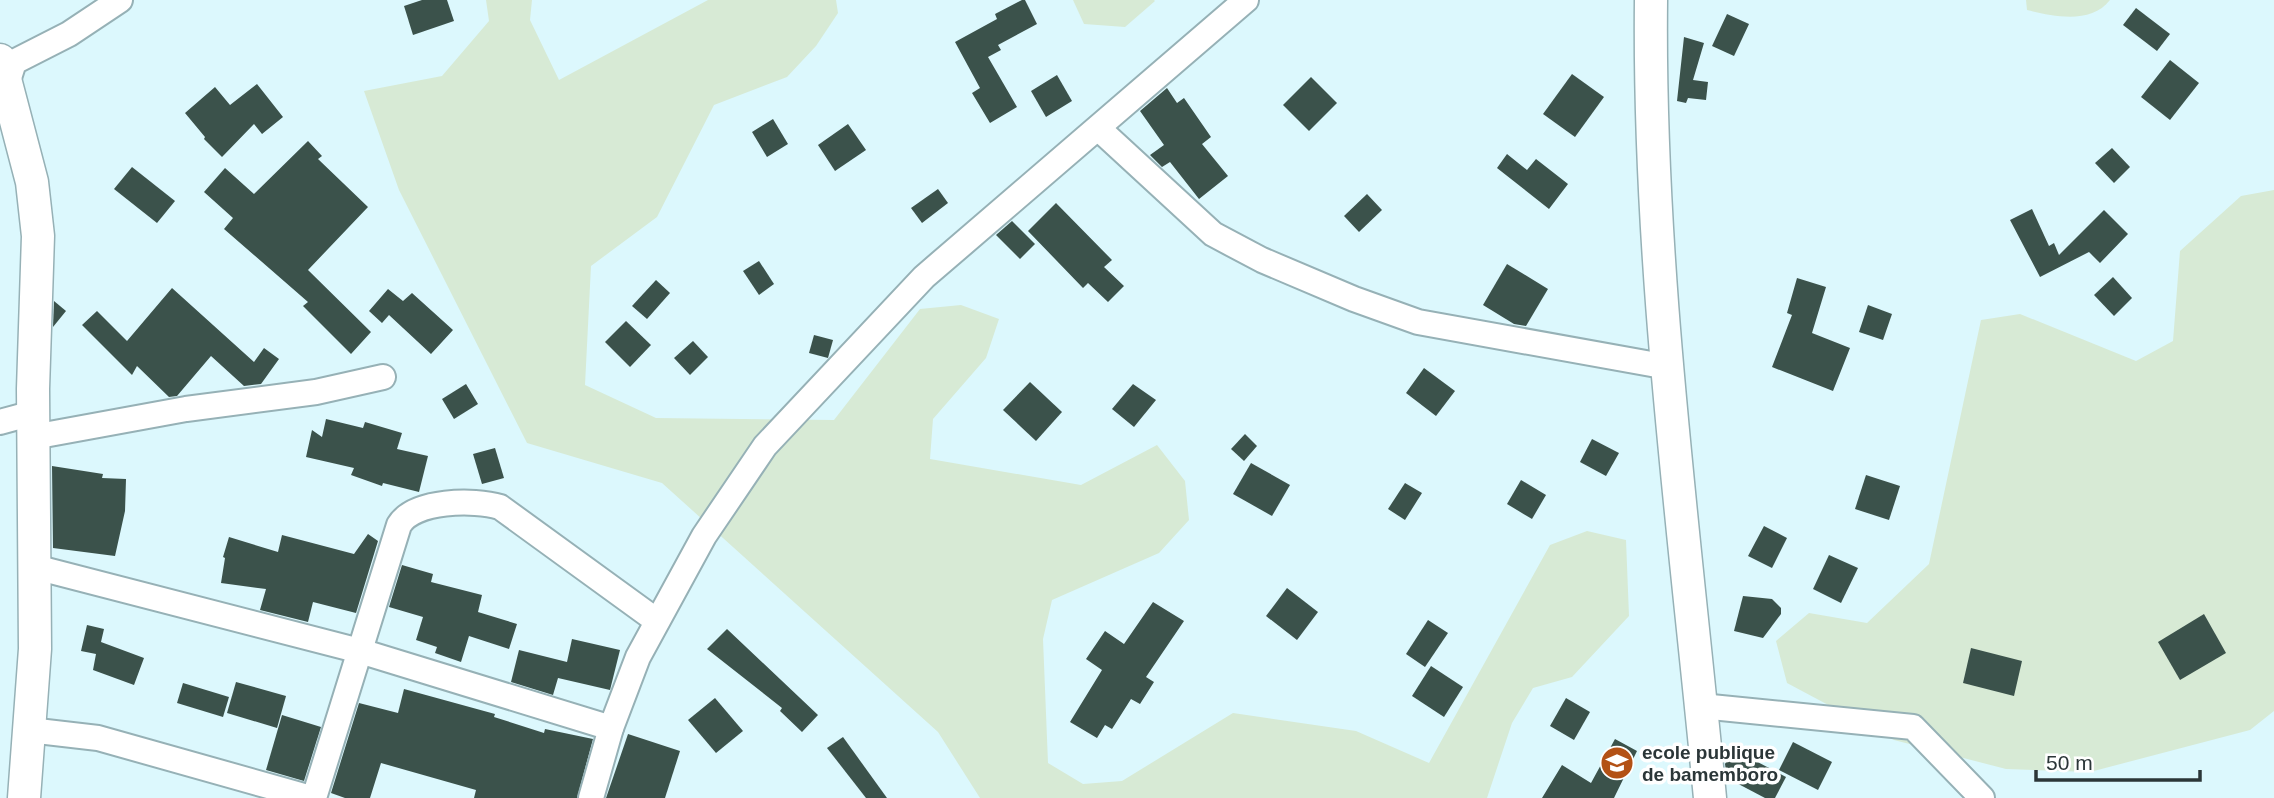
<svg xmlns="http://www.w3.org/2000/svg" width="2274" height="798" font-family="Arial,sans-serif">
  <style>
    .green { fill: #d7ead5 }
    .building { fill: #3b524b }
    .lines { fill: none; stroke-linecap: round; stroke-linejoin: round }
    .minor-casing { stroke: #96b1b6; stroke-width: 28 }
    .tertiary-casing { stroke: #96b1b6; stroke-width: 35 }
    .minor { stroke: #fff; stroke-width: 24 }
    .tertiary { stroke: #fff; stroke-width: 32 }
    .labels { text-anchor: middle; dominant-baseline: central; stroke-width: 7; stroke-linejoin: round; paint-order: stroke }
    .poi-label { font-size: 19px; font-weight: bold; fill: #2b3638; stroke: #fff; text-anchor: start }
  </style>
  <rect width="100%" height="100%" fill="#dcf8fd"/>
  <!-- green -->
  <g class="green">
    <polygon points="486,0 532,0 530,20 559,80 708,0 836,0 838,13 816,46 787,77 714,105 657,217 591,266 585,385 656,418 834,420 920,309 961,305 999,319 986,358 933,419 930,459 1081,485 1157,445 1185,481 1189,520 1159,553 1052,600 1043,639 1048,763 1083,784 1122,781 1233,713 1356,731 1429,763 1550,545 1587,531 1626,540 1629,616 1572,677 1533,688 1512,723 1487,798 980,798 938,732 662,483 527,443 399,190 364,91 442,76 489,21"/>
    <polygon points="1073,0 1154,0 1155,1 1125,27 1084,24"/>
    <path d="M 2026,0 L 2110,0 C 2091,25 2052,16 2027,10 Z"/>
    <polygon points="2274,190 2274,711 2250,730 2090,772 2006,769 1894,740 1787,683 1776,641 1809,613 1867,623 1929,564 1981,320 2020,314 2136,361 2173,341 2180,251 2241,196"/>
  </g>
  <!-- building -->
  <g class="building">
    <polygon points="422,0 447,0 454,21 413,35 404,6"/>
    <polygon points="1022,0 1025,0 1037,24 998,45 1001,50 988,57 1017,107 990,123 972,93 980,88 955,42 997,19 995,14"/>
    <polygon points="2136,8 2170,34 2157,51 2123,25"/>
    <polygon points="1727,14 1749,24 1734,56 1712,46"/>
    <polygon points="1684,37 1704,43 1693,80 1708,82 1706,100 1688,98 1686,103 1677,101"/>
    <polygon points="2170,60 2199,83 2170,120 2141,97"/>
    <polygon points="1572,74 1604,97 1575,137 1543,114"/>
    <polygon points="1057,75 1072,101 1046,117 1031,91"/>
    <polygon points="1311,77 1337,103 1309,131 1283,105"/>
    <polygon points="257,84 283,117 262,134 254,124 222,157 204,139 205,137 185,113 215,87 230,105"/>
    <polygon points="1167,88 1177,103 1184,98 1211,137 1202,144 1228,176 1199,199 1170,162 1162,167 1150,155 1164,145 1140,111"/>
    <polygon points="773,119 788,144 767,157 752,132"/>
    <polygon points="848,124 866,150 835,171 818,145"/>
    <polygon points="308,141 322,156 318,159 368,207 308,270 371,332 351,354 303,306 308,302 224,229 233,218 204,192 225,168 254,194"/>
    <polygon points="2112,148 2130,167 2114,183 2095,163"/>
    <polygon points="1507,154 1527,170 1536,159 1568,184 1549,209 1497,168"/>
    <polygon points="132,167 175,201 157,223 114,189"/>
    <polygon points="938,189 948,203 922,223 911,208"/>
    <polygon points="1367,194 1382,210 1359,232 1344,216"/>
    <polygon points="1056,203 1112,260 1104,267 1124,286 1108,302 1088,283 1083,288 1028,231"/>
    <polygon points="2032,209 2049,246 2054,243 2059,255 2104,210 2128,234 2100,263 2089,252 2040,277 2010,220"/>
    <polygon points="1012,221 1035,244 1020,259 996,235"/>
    <polygon points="759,261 774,284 759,295 743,271"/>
    <polygon points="1507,264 1548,289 1526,326 1514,324 1483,305"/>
    <polygon points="2113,277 2132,298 2114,316 2094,295"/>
    <polygon points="1797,278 1826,287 1812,333 1850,348 1833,391 1772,367 1792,315 1787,313"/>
    <polygon points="656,280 670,293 647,319 632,306"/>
    <polygon points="172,288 254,362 264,348 279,359 261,384 244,386 211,356 177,396 169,397 137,366 132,375 82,325 97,311 127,341"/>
    <polygon points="388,289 403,301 412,293 453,330 431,354 389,315 382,323 369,311"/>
    <polygon points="54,301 66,311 53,327"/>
    <polygon points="1868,305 1892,314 1883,340 1859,332"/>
    <polygon points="626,321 651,345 630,367 605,342"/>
    <polygon points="814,335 833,340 828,358 809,353"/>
    <polygon points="693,341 708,357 690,375 674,358"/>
    <polygon points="1424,368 1455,391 1436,416 1406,393"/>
    <polygon points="1030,382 1062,412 1036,441 1003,410"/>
    <polygon points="466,384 478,404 454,419 442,399"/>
    <polygon points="1133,384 1156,400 1134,427 1112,409"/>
    <polygon points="326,419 363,428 365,422 402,433 397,449 428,456 419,492 383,483 382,486 351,475 354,468 306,457 312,430 322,437"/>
    <polygon points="1245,434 1257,446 1244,461 1231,449"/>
    <polygon points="1592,439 1619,453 1606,476 1580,462"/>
    <polygon points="495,448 504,478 482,484 473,454"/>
    <polygon points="1251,463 1290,485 1272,516 1233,494"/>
    <polygon points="52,466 103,474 102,478 126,479 125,511 115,556 53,548"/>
    <polygon points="1866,475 1900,486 1889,520 1855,509"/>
    <polygon points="1521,480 1546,495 1532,519 1507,504"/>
    <polygon points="1405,483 1422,493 1405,520 1388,509"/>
    <polygon points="1764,526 1787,538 1772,568 1748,556"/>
    <polygon points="368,534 378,541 356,613 313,602 308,622 260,610 266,589 221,583 225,558 223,557 229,537 278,552 282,535 354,554"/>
    <polygon points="1829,555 1858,568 1841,603 1813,589"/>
    <polygon points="402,565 433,574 431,582 482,595 478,612 517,624 509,649 469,636 461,662 435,653 437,647 416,640 423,617 389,607"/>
    <polygon points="1287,588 1318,612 1297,640 1266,616"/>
    <polygon points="1743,596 1772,599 1781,608 1781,614 1763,638 1734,631"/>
    <polygon points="1153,602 1184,621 1146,677 1154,682 1140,704 1131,699 1112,729 1105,725 1097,738 1070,722 1102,670 1086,659 1105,631 1124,644"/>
    <polygon points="2204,614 2226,653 2180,680 2158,642"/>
    <polygon points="1428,620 1448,633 1425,667 1406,654"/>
    <polygon points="87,625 104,629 101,642 144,658 134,685 93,670 96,654 81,651"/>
    <polygon points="727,629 818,715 802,732 780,711 782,708 707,649"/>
    <polygon points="572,639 620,650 610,690 558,678 553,695 511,682 519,650 567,662"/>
    <polygon points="1971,648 2022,661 2014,696 1963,683"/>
    <polygon points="1431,666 1463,687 1444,717 1412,696"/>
    <polygon points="236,682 286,696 277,728 227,713"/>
    <polygon points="183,683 229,697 223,717 177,703"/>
    <polygon points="404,689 495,714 494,717 544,733 545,729 593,739 577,798 474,798 476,790 381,763 370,798 345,798 331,793 359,703 398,713"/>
    <polygon points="715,698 743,731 716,753 688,720"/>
    <polygon points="1566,698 1590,712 1574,740 1550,726"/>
    <polygon points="282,715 321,727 304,781 266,770"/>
    <polygon points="628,734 680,751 665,798 606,798"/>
    <polygon points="843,737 887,798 866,798 827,748"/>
    <polygon points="1615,739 1637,751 1614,798 1542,798 1562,765 1591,783"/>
    <polygon points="1793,742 1832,762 1818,790 1779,770"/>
    <polygon points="1733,749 1786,777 1775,798 1765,798 1727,778 1725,764"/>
  </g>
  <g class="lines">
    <defs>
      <g id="minor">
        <polyline points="7,84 14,62 69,34 120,0"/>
        <polyline points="1099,129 1213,234 1262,260 1354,299 1418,322 1668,367"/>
        <polyline points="0,422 33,413"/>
        <polyline points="33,437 186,409 316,392 383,377"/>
        <polyline points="35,567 360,651 611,728"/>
        <polyline points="1701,706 1913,727 1982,798"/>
        <polyline points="29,730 98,738 311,798"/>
        <path d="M 314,798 L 399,525 C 414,500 474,499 500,507 L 657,621"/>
        <polyline points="591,798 611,728 638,657 704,536 765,446 924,277 1246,0"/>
      </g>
      <g id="tertiary">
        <path d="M 1651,0 C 1648,267 1685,533 1710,798"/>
        <polyline points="0,60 32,182 38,236 33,389 35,649 24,798"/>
      </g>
    </defs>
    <!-- minor casing -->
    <use href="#minor" class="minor-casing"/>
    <!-- tertiary casing -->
    <use href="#tertiary" class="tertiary-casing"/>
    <!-- minor -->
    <use href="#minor" class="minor"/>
    <!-- tertiary -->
    <use href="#tertiary" class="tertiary"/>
  </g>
  <!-- icons -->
  <defs>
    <symbol id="school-disc" viewBox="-11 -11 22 22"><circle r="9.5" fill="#b35115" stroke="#fff"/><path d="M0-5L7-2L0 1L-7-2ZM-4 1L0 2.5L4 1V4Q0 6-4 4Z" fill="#fff"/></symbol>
  </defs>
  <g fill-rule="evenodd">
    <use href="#school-disc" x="1598" y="744" width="38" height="38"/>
  </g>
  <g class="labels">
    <!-- poi labels -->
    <g class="poi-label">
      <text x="1642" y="752">ecole publique<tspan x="1642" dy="22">de bamemboro</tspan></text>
    </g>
  </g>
  <!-- scale -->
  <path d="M2036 770v10h164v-10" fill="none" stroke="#2b3638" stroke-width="3.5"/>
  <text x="2046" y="770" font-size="21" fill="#2b3638" stroke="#ffffff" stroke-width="5" paint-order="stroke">50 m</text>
</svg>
